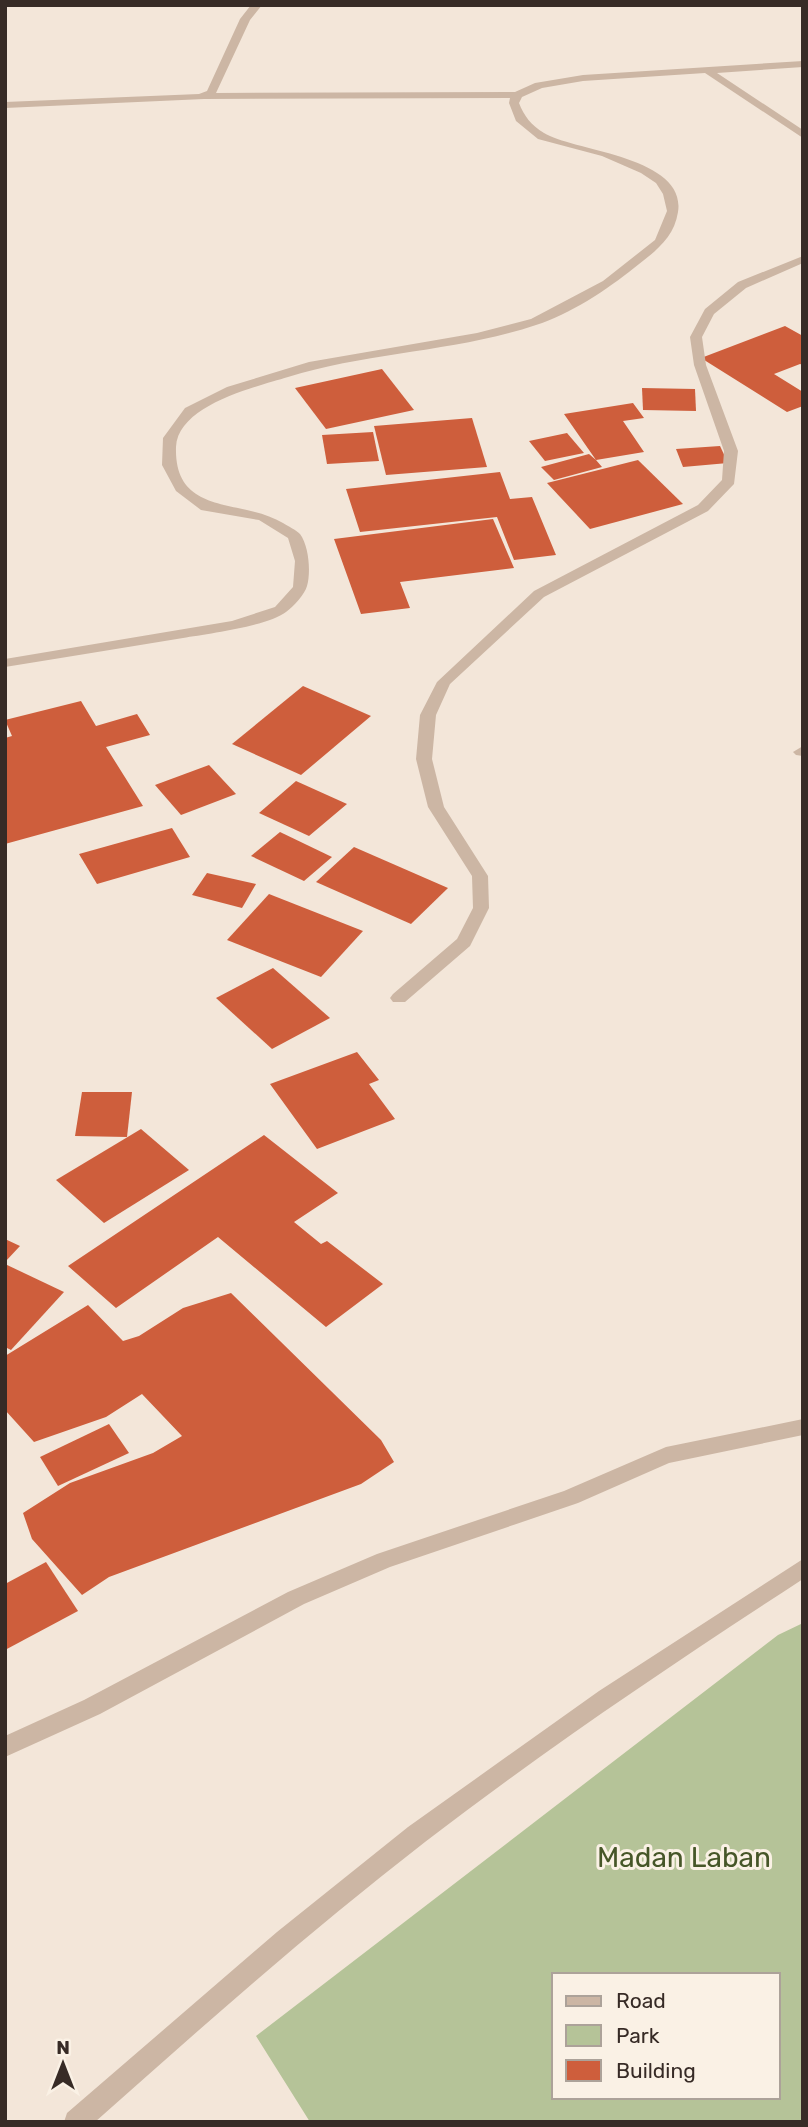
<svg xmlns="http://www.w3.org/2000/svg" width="808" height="2127" font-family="Rubik,sans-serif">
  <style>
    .green { fill: #b5c398; fill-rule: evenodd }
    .building { fill: #ce5e3c }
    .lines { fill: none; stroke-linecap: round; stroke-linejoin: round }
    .minor { fill: #ccb6a4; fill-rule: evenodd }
    .labels { text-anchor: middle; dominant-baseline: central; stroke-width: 6; stroke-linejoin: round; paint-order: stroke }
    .near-park-label { font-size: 28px; fill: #465628; stroke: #faf1e5 }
  </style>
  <rect width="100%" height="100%" fill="#f3e6d9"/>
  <!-- green -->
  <path class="green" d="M 803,1623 L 803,2122 L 310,2122 L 256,2036 L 778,1635 ZM 554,1975 L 778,1975 L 778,2097 L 554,2097 Z"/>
  <!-- building -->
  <g class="building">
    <polygon points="785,326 803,336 803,365 800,364 774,374 803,392 803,406 787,412 701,358"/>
    <polygon points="382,369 414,410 326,429 295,388"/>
    <polygon points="642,388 695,389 696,411 643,410"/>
    <polygon points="633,403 644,418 623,421 644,452 596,460 602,467 554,480 541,467 589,454 596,460 564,414"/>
    <polygon points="472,418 487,467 386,475 374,426"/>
    <polygon points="373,432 379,461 327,464 322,435"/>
    <polygon points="567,433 584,453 545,461 529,441"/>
    <polygon points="720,446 728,463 683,467 676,449"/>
    <polygon points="638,460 683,504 590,529 547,483"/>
    <polygon points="500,472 510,499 532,497 556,555 514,560 497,517 360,532 346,489"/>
    <polygon points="493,519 514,568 400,582 410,608 361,614 334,539"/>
    <polygon points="303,686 371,716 301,775 232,744"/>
    <polygon points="81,701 96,726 137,714 150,735 106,747 143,806 5,844 5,738 12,736 5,720"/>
    <polygon points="209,765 236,794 181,815 155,785"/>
    <polygon points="296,781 347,804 309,836 259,813"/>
    <polygon points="172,828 190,857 97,884 79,854"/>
    <polygon points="280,832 332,857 304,881 251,856"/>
    <polygon points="354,847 448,888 411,924 316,882"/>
    <polygon points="207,873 256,884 242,908 192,895"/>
    <polygon points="269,894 363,931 321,977 227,940"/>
    <polygon points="273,968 330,1018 272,1049 216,998"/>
    <polygon points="357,1052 379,1080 369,1084 395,1119 317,1149 270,1084"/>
    <polygon points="82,1092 132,1092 127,1137 75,1136"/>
    <polygon points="141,1129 189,1170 104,1223 56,1180"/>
    <polygon points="264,1135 338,1193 294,1222 321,1244 327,1241 383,1284 326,1327 218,1237 116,1308 68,1266"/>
    <polygon points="5,1239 20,1246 5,1262"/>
    <polygon points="5,1264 64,1292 11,1350 5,1347"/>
    <polygon points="231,1293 381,1440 394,1462 361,1484 109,1577 82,1595 32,1539 23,1513 70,1483 153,1453 182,1436 142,1394 106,1417 34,1442 5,1410 5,1356 88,1305 123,1341 139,1336 183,1308"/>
    <polygon points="109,1424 129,1453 58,1486 40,1457"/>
    <polygon points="46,1562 78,1611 5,1650 5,1584"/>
  </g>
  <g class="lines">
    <!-- minor -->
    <g class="minor">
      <path d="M 251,5 L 262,5 L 250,20 L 216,93 L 515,92 L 535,83 L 583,75 L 803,61 L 803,67 L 717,73 L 803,130 L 803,138 L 705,73 L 583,81 L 542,88 L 522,97 L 519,103 C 524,116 531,125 544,133 C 572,151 687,156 678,212 C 674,239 653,253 634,268 C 608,289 569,315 536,325 C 456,352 369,352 288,377 C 255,387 178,405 176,447 C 174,517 242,498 283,523 C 288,526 296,530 300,534 C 309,546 311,572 307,586 C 305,594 293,607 286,612 C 268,626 208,634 183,638 C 124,648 65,657 5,667 L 5,659 L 232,621 L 275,607 L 293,587 L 295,561 L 288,538 L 259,520 L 201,510 L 176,491 L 162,465 L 163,438 L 185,408 L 227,387 L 309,362 L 477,333 L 531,319 L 603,281 L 655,240 L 667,211 L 663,194 L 656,183 L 641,173 L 602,156 L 538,139 L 516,121 L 509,103 L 510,98 L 204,99 L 5,108 L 5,102 L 199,94 L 207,91 L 240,19 Z"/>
      <polygon points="803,256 803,263 746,288 714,314 702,337 706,365 738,451 734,484 708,511 544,597 450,684 436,715 432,759 444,807 488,876 489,908 470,946 405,1002 393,1002 390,998 393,994 457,939 473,908 472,876 428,807 416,759 420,715 437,682 534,591 698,505 722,480 724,451 694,365 690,337 705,309 738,282"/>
      <polygon points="803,746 803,756 796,755 793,752"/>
      <polygon points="803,1419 803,1435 669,1463 578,1503 390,1567 304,1604 100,1714 5,1757 5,1736 84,1700 288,1592 377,1554 564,1491 666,1447"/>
      <path d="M 803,1559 L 803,1579 C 674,1663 547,1748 425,1842 C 311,1930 203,2026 95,2122 L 64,2122 L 67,2113 L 277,1932 L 408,1827 L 599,1691 Z"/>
    </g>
  </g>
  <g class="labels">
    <!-- near-park labels -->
    <g class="near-park-label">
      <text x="684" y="1857">Madan Laban</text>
    </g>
  </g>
  <!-- border -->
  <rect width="808" height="2127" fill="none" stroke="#372b26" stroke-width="14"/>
  <!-- legend -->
  <rect x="552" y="1973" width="228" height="126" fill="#faf1e5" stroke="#aca299" stroke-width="2"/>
  <rect x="566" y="1996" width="35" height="10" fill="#ccb6a4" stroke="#aca299" stroke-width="2"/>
  <text x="616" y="2008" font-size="21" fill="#372b26">Road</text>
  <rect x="566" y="2025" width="35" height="21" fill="#b5c398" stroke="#aca299" stroke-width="2"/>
  <text x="616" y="2043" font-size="21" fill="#372b26">Park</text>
  <rect x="566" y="2060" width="35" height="21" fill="#ce5e3c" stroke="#aca299" stroke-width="2"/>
  <text x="616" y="2078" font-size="21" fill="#372b26">Building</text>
  <!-- north arrow -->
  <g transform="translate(63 2064)" stroke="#faf1e5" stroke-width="5" paint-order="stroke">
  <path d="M0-5L12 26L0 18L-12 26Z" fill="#372b26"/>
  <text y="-10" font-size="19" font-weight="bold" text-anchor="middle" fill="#372b26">N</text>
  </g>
</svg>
